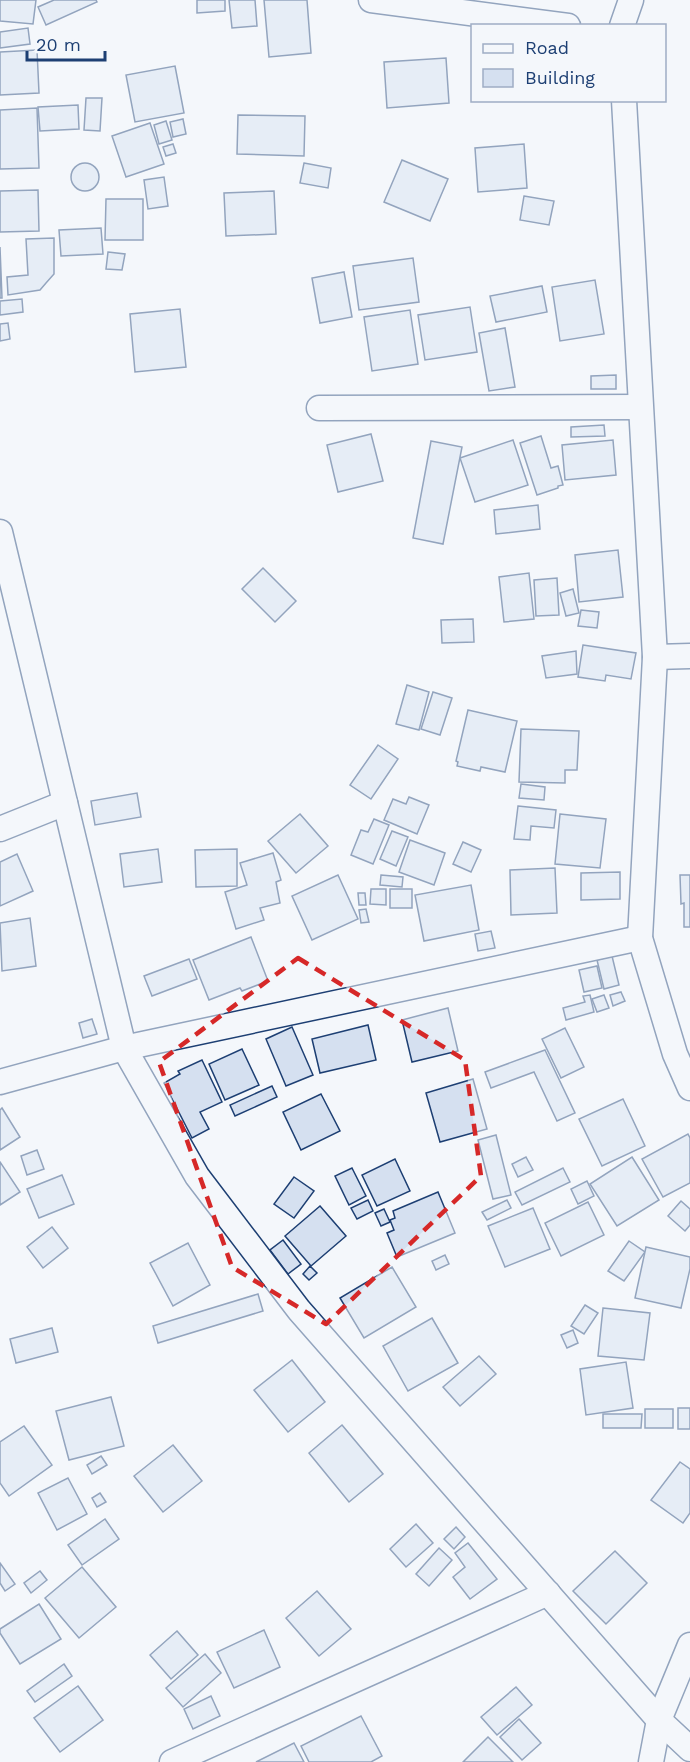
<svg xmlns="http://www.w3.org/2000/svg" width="690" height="1762" font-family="'Work Sans',sans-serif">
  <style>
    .building { fill: #d5e0f0; stroke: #1d3f73; stroke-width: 1.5 }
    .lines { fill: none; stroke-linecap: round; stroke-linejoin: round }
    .minor-casing { stroke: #1d3f73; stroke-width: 27 }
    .minor { stroke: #f4f7fb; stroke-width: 24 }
    .marked { fill: none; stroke: #d62828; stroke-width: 4.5; stroke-dasharray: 12 8; stroke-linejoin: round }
  </style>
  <rect width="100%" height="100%" fill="#f4f7fb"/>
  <!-- building -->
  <g class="building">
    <polygon points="0,0 36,0 33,24 0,21"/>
    <polygon points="54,0 96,0 97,2 46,25 38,7"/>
    <polygon points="197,0 225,0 225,11 197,13"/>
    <polygon points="229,0 255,0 257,26 232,28"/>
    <polygon points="264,0 307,0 311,53 269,57"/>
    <polygon points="28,28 30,44 0,48 0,32"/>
    <polygon points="37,50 39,93 0,95 0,52"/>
    <polygon points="446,58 449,103 387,108 384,62"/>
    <polygon points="175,66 184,113 135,122 126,75"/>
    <polygon points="86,98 102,98 100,131 84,130"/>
    <polygon points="78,105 79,129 40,131 38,107"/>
    <polygon points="37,108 39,168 0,169 0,110"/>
    <polygon points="238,115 305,116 304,156 237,154"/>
    <polygon points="183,119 186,134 173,137 170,122"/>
    <polygon points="166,121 172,140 159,144 154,125"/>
    <polygon points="150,123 164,164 126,177 112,136"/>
    <polygon points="173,144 176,153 166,156 163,147"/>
    <polygon points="524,144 527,188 478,192 475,148"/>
    <polygon points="402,160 448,179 430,221 384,202"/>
    <circle cx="85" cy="177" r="14"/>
    <polygon points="304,163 331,168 328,188 300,183"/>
    <polygon points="164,177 168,206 148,209 144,180"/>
    <polygon points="38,190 39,231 0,232 0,191"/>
    <polygon points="274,191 276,234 226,236 224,193"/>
    <polygon points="524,196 554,201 549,225 520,220"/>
    <polygon points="106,199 143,199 143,240 105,240"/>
    <polygon points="101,228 103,254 61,256 59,230"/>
    <polygon points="54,238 54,274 46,283 40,290 8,295 7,277 28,275 26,239"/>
    <polygon points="0,247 2,298 0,298"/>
    <polygon points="108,252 125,254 122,270 106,269"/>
    <polygon points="413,258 419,302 359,310 353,266"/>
    <polygon points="344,272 352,317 320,323 312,278"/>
    <polygon points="595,280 604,334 560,341 552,287"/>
    <polygon points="542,286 547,312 496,322 490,296"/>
    <polygon points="22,299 23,312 0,315 0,301"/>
    <polygon points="470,307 477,352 425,360 418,315"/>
    <polygon points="180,309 186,367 135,372 130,314"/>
    <polygon points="410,310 418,364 372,371 364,317"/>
    <polygon points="8,323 10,339 0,341 0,324"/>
    <polygon points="505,328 515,387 489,391 479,333"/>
    <polygon points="616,375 616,389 591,389 591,376"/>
    <polygon points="604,425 605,436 571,437 571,427"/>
    <polygon points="371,434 383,481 338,492 327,445"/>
    <polygon points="541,436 551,468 558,466 563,485 558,486 558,488 537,495 520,443"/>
    <polygon points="513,440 528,485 475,502 460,458"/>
    <polygon points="613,440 616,475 565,480 562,445"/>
    <polygon points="431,441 462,447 443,544 413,538"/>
    <polygon points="538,505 540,529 496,534 494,510"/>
    <polygon points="618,550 623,597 579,602 575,555"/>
    <polygon points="263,568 296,601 275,622 242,589"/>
    <polygon points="529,573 534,619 504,622 499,577"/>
    <polygon points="557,578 559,615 536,616 534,580"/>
    <polygon points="573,589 579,613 566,616 560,593"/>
    <polygon points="581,610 599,612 597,628 578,626"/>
    <polygon points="473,619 474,642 442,643 441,620"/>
    <polygon points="583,645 636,653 631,679 606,675 605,681 578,677"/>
    <polygon points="576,651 577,674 546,678 542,656"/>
    <polygon points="407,685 429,692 419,730 396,724"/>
    <polygon points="433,692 452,698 440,735 421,729"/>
    <polygon points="468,710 517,721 505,772 481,767 480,771 457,766 458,762 456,761"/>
    <polygon points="521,729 579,731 577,770 565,770 565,783 519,782"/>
    <polygon points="378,745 398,759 371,799 350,785"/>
    <polygon points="521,784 545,787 544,800 519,798"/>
    <polygon points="137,793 141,817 95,825 91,801"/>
    <polygon points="409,797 429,805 417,834 384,820 393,799 406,804"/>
    <polygon points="518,806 556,810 554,828 531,826 530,840 514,839"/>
    <polygon points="300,814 328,846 296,873 268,841"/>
    <polygon points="560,814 606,819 600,868 555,864"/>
    <polygon points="374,819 389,825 373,864 351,855 361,830 368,832"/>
    <polygon points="392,831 408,837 396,866 380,859"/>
    <polygon points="410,840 445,853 434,885 399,872"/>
    <polygon points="463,842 481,850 471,872 453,864"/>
    <polygon points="158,849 162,882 124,887 120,854"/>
    <polygon points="237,849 237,886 196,887 195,850"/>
    <polygon points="273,853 281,880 276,882 280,903 260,908 264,920 236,929 225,892 247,885 240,863"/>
    <polygon points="17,854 33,891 0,906 0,862"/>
    <polygon points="555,868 557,913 511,915 510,870"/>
    <polygon points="620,872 620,899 581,900 581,873"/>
    <polygon points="338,875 358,919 312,940 292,896"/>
    <polygon points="381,875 403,877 402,887 380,885"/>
    <polygon points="680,875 690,875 690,927 684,927 684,903 681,904"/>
    <polygon points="471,885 479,930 424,941 415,895"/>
    <polygon points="371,889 386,889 386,905 370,904"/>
    <rect x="390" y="889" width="22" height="19"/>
    <polygon points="358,893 365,893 366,905 359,905"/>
    <polygon points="366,909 369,922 361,923 359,910"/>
    <polygon points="30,918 36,966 2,971 0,923"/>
    <polygon points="491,931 495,948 478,951 475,934"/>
    <polygon points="251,937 268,981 242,991 240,988 209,1000 193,960"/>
    <polygon points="612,956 619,985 604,989 597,960"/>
    <polygon points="189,959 197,979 152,996 144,976"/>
    <polygon points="597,966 602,988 584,992 579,970"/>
    <polygon points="621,992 625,1001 613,1006 610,995"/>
    <polygon points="590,995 594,1012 566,1020 563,1008 585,1002 583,996"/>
    <polygon points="604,995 609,1008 597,1012 592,999"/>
    <polygon points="448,1008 458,1051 412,1062 402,1020"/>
    <polygon points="92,1019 97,1034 83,1038 79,1023"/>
    <polygon points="368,1025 376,1060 320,1073 312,1039"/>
    <polygon points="292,1027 313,1075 286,1086 266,1039"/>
    <polygon points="565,1028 584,1067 561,1078 542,1039"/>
    <polygon points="242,1049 259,1085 225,1100 209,1064"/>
    <polygon points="545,1050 575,1113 557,1121 534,1072 491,1088 485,1072"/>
    <polygon points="202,1060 222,1102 200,1112 209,1129 192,1138 164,1083 180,1074 178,1071"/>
    <polygon points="473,1079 487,1129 440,1142 426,1093"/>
    <polygon points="272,1086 277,1097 235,1116 230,1105"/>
    <polygon points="321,1094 340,1131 301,1150 283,1112"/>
    <polygon points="623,1099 645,1146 602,1166 579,1119"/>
    <polygon points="2,1108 20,1137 0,1150 0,1110"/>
    <polygon points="688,1134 690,1138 690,1183 663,1197 642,1159"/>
    <polygon points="496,1135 511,1195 493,1199 478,1140"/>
    <polygon points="37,1150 44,1169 27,1175 21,1156"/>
    <polygon points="526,1157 533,1170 518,1177 512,1164"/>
    <polygon points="632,1157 659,1200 617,1226 590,1184"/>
    <polygon points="395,1159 410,1191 377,1206 362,1175"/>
    <polygon points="0,1162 20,1192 0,1205"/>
    <polygon points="352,1168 366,1196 349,1205 335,1176"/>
    <polygon points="563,1168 570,1182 522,1205 515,1192"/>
    <polygon points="62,1175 74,1204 39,1218 27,1189"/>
    <polygon points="294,1177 314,1191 294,1218 274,1204"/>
    <polygon points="587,1181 594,1196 578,1204 571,1189"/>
    <polygon points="438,1192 455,1233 397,1257 387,1233 394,1230 390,1220 395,1218 393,1211"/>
    <polygon points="368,1200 373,1211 357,1219 351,1208"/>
    <polygon points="507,1200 511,1208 487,1220 482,1212"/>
    <polygon points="681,1201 690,1209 690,1225 685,1231 668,1216"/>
    <polygon points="588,1202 604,1235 561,1256 545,1223"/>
    <polygon points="320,1206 346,1236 311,1266 285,1236"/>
    <polygon points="533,1208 550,1249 505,1267 488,1226"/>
    <polygon points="384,1209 390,1222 381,1226 375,1213"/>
    <polygon points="52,1227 68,1248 43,1268 27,1247"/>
    <polygon points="283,1240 301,1264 288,1274 270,1250"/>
    <polygon points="629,1241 645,1252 624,1281 608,1271"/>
    <polygon points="188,1243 210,1285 173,1306 150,1263"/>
    <polygon points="646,1247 690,1257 690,1269 681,1308 635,1298"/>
    <polygon points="445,1255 449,1264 436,1270 432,1261"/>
    <polygon points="310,1266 317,1273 309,1280 303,1274"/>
    <polygon points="392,1267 416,1307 364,1338 340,1298"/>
    <polygon points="258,1294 263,1311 158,1343 153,1326"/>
    <polygon points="585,1305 598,1313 584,1334 571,1326"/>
    <polygon points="603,1308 650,1313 644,1360 598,1356"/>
    <polygon points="432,1318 458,1363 408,1391 383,1346"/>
    <polygon points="52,1328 58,1352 16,1363 10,1339"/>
    <polygon points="573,1330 578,1343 567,1348 561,1335"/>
    <polygon points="479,1356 496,1374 460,1406 443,1387"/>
    <polygon points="292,1360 325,1402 288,1432 254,1390"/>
    <polygon points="626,1362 633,1408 586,1415 580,1369"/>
    <polygon points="111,1397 124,1446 69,1460 56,1411"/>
    <rect x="678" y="1408" width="12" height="21"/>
    <rect x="645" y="1409" width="28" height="19"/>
    <polygon points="603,1414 642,1414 641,1428 603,1428"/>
    <polygon points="342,1425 383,1474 349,1502 309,1453"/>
    <polygon points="24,1426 52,1465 9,1496 0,1483 0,1442"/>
    <polygon points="173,1445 202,1481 163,1512 134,1476"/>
    <polygon points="101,1456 107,1465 92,1474 87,1465"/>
    <polygon points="680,1462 690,1469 690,1513 683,1523 651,1500"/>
    <polygon points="68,1478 87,1514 57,1530 38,1493"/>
    <polygon points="100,1493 106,1502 97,1507 92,1498"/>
    <polygon points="105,1519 119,1539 82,1565 68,1545"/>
    <polygon points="416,1524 433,1543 406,1567 390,1549"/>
    <polygon points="456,1527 465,1537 454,1549 444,1539"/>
    <polygon points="468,1543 497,1579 470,1599 453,1577 465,1567 455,1553"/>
    <polygon points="439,1548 452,1560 429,1586 416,1574"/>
    <polygon points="615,1551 647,1583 606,1624 573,1591"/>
    <polygon points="0,1563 15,1584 5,1591 0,1583"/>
    <polygon points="82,1567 116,1607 79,1638 45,1598"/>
    <polygon points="40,1571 47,1580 31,1593 24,1583"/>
    <polygon points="317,1591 351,1629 319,1656 286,1618"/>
    <polygon points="39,1604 61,1639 20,1664 0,1633 0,1629"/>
    <polygon points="264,1630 280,1667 234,1688 217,1652"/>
    <polygon points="177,1631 198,1655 171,1679 150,1655"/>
    <polygon points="205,1654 221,1673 183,1707 166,1688"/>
    <polygon points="64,1664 72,1676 35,1702 27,1691"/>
    <polygon points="78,1686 103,1720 60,1752 34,1718"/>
    <polygon points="516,1687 532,1705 497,1735 481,1717"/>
    <polygon points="211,1696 220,1716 193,1729 184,1709"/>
    <polygon points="361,1716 382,1756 371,1762 309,1762 301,1746"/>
    <polygon points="519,1719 541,1743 522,1760 500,1737"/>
    <polygon points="488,1737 513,1762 463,1762"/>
    <polygon points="294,1743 304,1762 256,1762"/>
  </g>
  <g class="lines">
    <defs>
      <g id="minor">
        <polyline points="371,0 568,26"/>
        <polyline points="622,26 631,0"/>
        <polyline points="624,100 655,657 640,938 675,1054 690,1088"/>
        <polyline points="319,408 640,407"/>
        <polyline points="0,532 124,1048 197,1176 299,1310 659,1720 690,1749"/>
        <polyline points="655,657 690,656"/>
        <polyline points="0,829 65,803"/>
        <polyline points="0,1082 124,1048 640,938"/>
        <polyline points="172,1762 548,1593"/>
        <polyline points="651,1762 659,1720 690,1645"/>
      </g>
    </defs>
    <!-- minor casing -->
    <use href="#minor" class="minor-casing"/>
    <!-- minor -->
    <use href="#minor" class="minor"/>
  </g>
  <!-- marked area -->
  <path d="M0 0H690V1762H0ZM 298,958 L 465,1060 L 481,1176 L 326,1324 L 232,1267 L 159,1062 Z" fill="#f4f7fb" fill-opacity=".55" fill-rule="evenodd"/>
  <path class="marked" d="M 298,958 L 465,1060 L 481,1176 L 326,1324 L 232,1267 L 159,1062 Z"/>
  <!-- legend -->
  <rect x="471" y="24" width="195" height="78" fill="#f4f7fb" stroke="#9eadc5" stroke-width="1.5"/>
  <rect x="483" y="44" width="30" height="9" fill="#f4f7fb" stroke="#9eadc5" stroke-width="1.5"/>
  <text x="525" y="54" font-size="18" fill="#1d3f73">Road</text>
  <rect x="483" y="69" width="30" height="18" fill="#d5e0f0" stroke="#9eadc5" stroke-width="1.5"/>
  <text x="525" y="84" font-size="18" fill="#1d3f73">Building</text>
  <!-- scale -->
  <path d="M27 51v9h78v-9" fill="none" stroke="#1d3f73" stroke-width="3"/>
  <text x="36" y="51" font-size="18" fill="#1d3f73" stroke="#f4f7fb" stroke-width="4.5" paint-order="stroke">20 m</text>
</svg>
